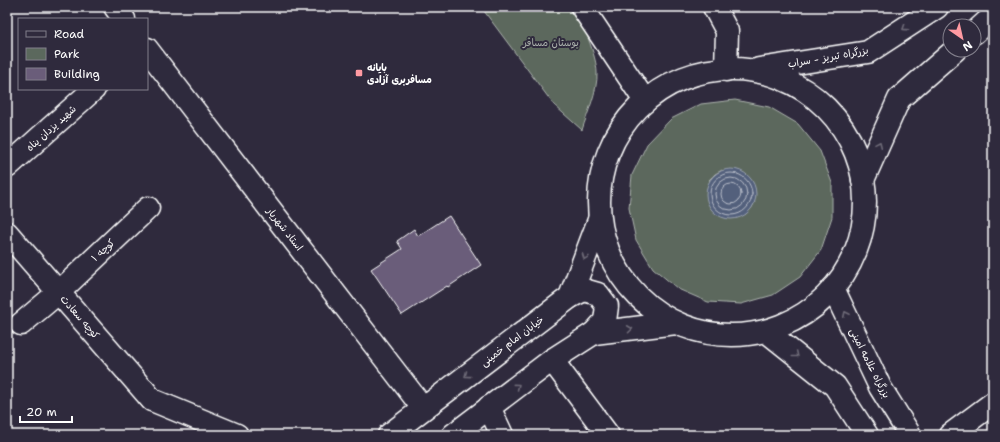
<svg xmlns="http://www.w3.org/2000/svg" width="1000" height="442" font-family="'Shantell Sans','Playpen Sans Arabic',sans-serif">
  <style>
    .green { fill: #5b685d; stroke: #adb4ae; fill-rule: evenodd }
    .water { fill: #53607c; stroke: #98a0b0 }
    .lines { fill: none; stroke-linecap: round; stroke-linejoin: round }
    .shore { stroke: #babfcb; stroke-width: 1 }
    .building { fill: #6a5d7a; stroke: #fff }
    .minor-casing { stroke: #fff; stroke-width: 25 }
    .major-casing { stroke: #fff; stroke-width: 25 }
    .highway-casing { stroke: #fff; stroke-width: 25 }
    .minor { stroke: #2f2a3d; stroke-width: 22 }
    .major { stroke: #2f2a3d; stroke-width: 22 }
    .highway { stroke: #2f2a3d; stroke-width: 22 }
    .oneway { stroke: #6d6a77 }
    .poi-dot { fill: #ff9aa2; stroke: #2f2a3d; stroke-width: 1.5 }
    .labels { text-anchor: middle; dominant-baseline: central; stroke-width: 4; stroke-linejoin: round; paint-order: stroke }
    .park-label { font-size: 10px; fill: #adb4ae; stroke: #2f2a3d }
    .street-label { font-size: 10px; fill: #fff; stroke: #2f2a3d }
    .poi-label { font-size: 10px; font-weight: bold; fill: #fff; stroke: #2f2a3d; text-anchor: start }
  </style>
  <rect width="100%" height="100%" fill="#2f2a3d"/>
  <filter id="ink" filterUnits="userSpaceOnUse"><feTurbulence type="fractalNoise" baseFrequency=".025" numOctaves="2"/><feDisplacementMap in="SourceGraphic" scale="8" xChannelSelector="R" yChannelSelector="G"/><feConvolveMatrix kernelMatrix="1 2 1 2 8 2 1 2 1" color-interpolation-filters="sRGB"/></filter>
  <g filter="url(#ink)">
    <!-- green -->
    <g class="green">
      <path d="M 481,7 L 574,7 C 582,21 597,57 597,73 C 598,90 587,114 582,130 L 554,105 Z"/>
      <path d="M 735,100 L 769,107 L 798,124 L 820,151 L 832,183 L 832,217 L 821,250 L 800,277 L 773,295 L 741,304 L 708,302 L 678,289 L 653,268 L 636,240 L 629,208 L 632,175 L 647,144 L 671,119 L 701,104 ZM 722,170 L 755,202 L 751,209 L 745,215 L 709,180 L 715,174 Z"/>
    </g>
    <!-- water -->
    <circle class="water" cx="731" cy="194" r="25"/>
    <g class="lines">
      <!-- shore -->
      <g class="shore">
        <circle cx="731" cy="194" r="21"/>
        <circle cx="731" cy="194" r="16"/>
        <circle cx="731" cy="194" r="10"/>
      </g>
    </g>
    <!-- building -->
    <polygon class="building" points="449,216 481,265 448,287 447,286 402,315 371,269 402,249 397,241 414,229 418,236"/>
    <g class="lines">
      <defs>
        <g id="minor">
          <polyline points="115,7 124,19"/>
          <polyline points="582,7 645,101"/>
          <polyline points="714,7 727,31 726,70"/>
          <polyline points="147,49 423,408"/>
          <polyline points="7,167 94,89"/>
          <polyline points="7,233 152,400"/>
          <polyline points="21,324 59,292 148,208"/>
          <polyline points="552,360 608,435"/>
          <polyline points="144,390 152,400 237,435"/>
          <polyline points="489,407 502,435"/>
          <polyline points="950,435 993,403"/>
        </g>
        <g id="major">
          <polyline points="570,297 584,290 598,294 607,306 605,321 594,333"/>
          <polyline points="389,435 570,297 599,220"/>
          <polyline points="453,435 552,360 594,333 676,323"/>
        </g>
        <g id="highway">
          <polyline points="974,33 993,16"/>
          <polyline points="759,69 868,52 937,7"/>
          <circle cx="732" cy="202" r="133"/>
          <polyline points="863,180 899,99 955,50"/>
          <polyline points="833,288 880,387 910,435"/>
          <polyline points="766,331 835,386 867,435"/>
        </g>
      </defs>
      <!-- minor casing -->
      <use href="#minor" class="minor-casing"/>
      <!-- major casing -->
      <use href="#major" class="major-casing"/>
      <!-- highway casing -->
      <use href="#highway" class="highway-casing"/>
      <!-- minor -->
      <use href="#minor" class="minor"/>
      <!-- major -->
      <use href="#major" class="major"/>
      <!-- highway -->
      <use href="#highway" class="highway"/>
    </g>
    <!-- one-way arrows -->
    <defs><path id="oneway-chevron" d="M-2-3.5L2.5 0L-2 3.5" fill="none" stroke-width="1.6" stroke-linecap="round" stroke-linejoin="round"/></defs>
    <g class="oneway">
      <use href="#oneway-chevron" transform="translate(905 28) rotate(147)"/>
      <use href="#oneway-chevron" transform="translate(879 144) rotate(-66)"/>
      <use href="#oneway-chevron" transform="translate(585 257) rotate(111)"/>
      <use href="#oneway-chevron" transform="translate(846 314) rotate(-115)"/>
      <use href="#oneway-chevron" transform="translate(630 329) rotate(-7)"/>
      <use href="#oneway-chevron" transform="translate(796 355) rotate(39)"/>
      <use href="#oneway-chevron" transform="translate(467 375) rotate(143)"/>
      <use href="#oneway-chevron" transform="translate(517 386) rotate(-37)"/>
    </g>
  </g>
  <!-- markers -->
  <rect class="poi-dot" x="355" y="69" width="8" height="8" rx="2"/>
  <g class="labels">
    <!-- park labels -->
    <g class="park-label">
      <text x="551" y="42">بوستان مسافر</text>
    </g>
    <!-- street labels -->
    <g class="street-label">
      <text transform="translate(828 57) rotate(-10)">بزرگراه تبریز - سراب</text>
      <text transform="translate(51 128) rotate(-42)">شهید یزدان پناه</text>
      <text transform="translate(285 229) rotate(52)">استاد شهریار</text>
      <text transform="translate(103 250) rotate(-43)">کوچه ۱</text>
      <text transform="translate(80 317) rotate(49)">کوچه سعادت</text>
      <text transform="translate(512 341) rotate(-37)">خیابان امام خمینی</text>
      <text transform="translate(870 363) rotate(63)">بزرگراه علامه امینی</text>
    </g>
    <!-- poi labels -->
    <g class="poi-label">
      <text x="367" y="67">پایانه<tspan x="367" dy="12">مسافربری آزادی</tspan></text>
    </g>
  </g>
  <!-- margin -->
  <rect width="1000" height="442" fill="none" stroke="#2f2a3d" stroke-width="24"/>
  <rect x="12" y="12" width="976" height="418" fill="none" stroke="#fff" stroke-width="1.5" filter="url(#ink)"/>
  <!-- legend -->
  <rect x="18" y="18" width="130" height="72" fill="#2f2a3d" stroke="#827f8b"/>
  <rect x="26" y="31" width="20" height="6" fill="#2f2a3d" stroke="#827f8b"/>
  <text x="54" y="38" font-size="12" fill="#ffffff">Road</text>
  <rect x="26" y="48" width="20" height="12" fill="#5b685d" stroke="#827f8b"/>
  <text x="54" y="58" font-size="12" fill="#ffffff">Park</text>
  <rect x="26" y="68" width="20" height="12" fill="#6a5d7a" stroke="#827f8b"/>
  <text x="54" y="78" font-size="12" fill="#ffffff">Building</text>
  <!-- north arrow -->
  <g transform="translate(962 38) rotate(146)"><circle r="19" fill="#2f2a3d" stroke="#827f8b"/>
  <path d="M0-3L7 15L0 10L-7 15Z" fill="#ff9aa2"/>
  <text y="-6" font-size="11" font-weight="bold" text-anchor="middle" fill="#ffffff">N</text>
  </g>
  <!-- scale -->
  <path d="M20 416v6h52v-6" fill="none" stroke="#ffffff" stroke-width="2"/>
  <text x="26" y="416" font-size="12" fill="#ffffff" stroke="#2f2a3d" stroke-width="3" paint-order="stroke">20 m</text>
</svg>
